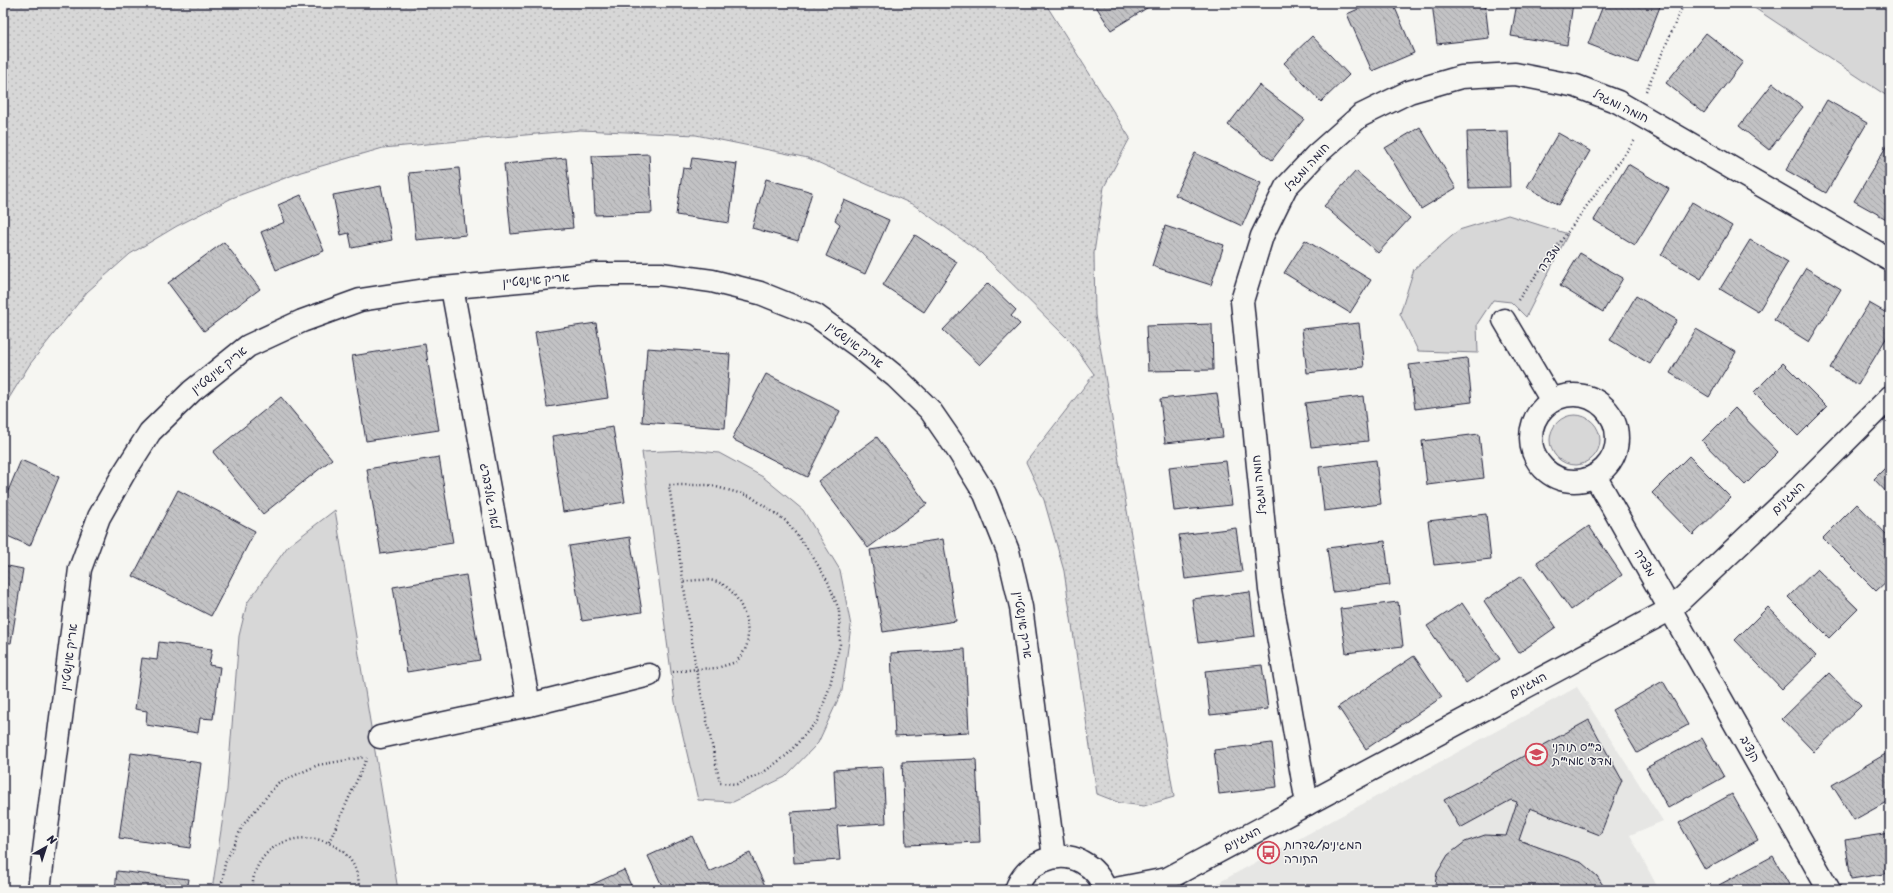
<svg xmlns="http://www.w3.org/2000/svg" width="1893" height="893" font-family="Sriracha,'Playpen Sans Hebrew',sans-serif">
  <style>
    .built { fill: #e6e6e4 }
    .grass { fill: url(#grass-dots); stroke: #7c7c89 }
    .park { fill: #d7d7d7; stroke: #7c7c89 }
    .building { fill: url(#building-back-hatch); stroke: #22223b }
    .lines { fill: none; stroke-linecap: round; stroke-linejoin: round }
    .minor-casing { stroke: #22223b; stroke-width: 25 }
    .path { stroke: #22223b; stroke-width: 2.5; stroke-dasharray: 1 3; stroke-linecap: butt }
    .minor { stroke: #f6f6f2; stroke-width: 22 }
    .labels { text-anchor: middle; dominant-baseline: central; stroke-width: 3; stroke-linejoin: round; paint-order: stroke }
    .street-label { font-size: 12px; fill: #22223b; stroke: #f6f6f2 }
    .poi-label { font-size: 12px; fill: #22223b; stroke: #f6f6f2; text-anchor: start }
  </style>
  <defs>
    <pattern id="grass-dots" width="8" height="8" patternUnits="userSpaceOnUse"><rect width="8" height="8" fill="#d7d7d7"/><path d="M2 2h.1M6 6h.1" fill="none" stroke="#b8b8b9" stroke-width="1.8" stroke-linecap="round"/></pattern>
    <pattern id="building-back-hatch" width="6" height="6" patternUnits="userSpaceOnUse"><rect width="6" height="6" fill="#c2c2c4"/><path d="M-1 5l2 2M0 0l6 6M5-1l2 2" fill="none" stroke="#a6a6a9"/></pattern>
  </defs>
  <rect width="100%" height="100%" fill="#f6f6f2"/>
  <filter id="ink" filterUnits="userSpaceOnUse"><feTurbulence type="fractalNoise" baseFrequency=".025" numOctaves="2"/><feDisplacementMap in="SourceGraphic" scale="8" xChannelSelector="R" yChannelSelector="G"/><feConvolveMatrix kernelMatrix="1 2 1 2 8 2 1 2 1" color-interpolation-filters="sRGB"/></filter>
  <g filter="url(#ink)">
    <!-- built -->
    <polygon class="built" points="1577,687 1663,821 1630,835 1659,890 1205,890"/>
    <!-- grass -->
    <polygon class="grass" points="3,3 1045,3 1130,138 1104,187 1094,253 1095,315 1174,797 1144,806 1120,803 1097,794 1064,571 1044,500 1026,462 1094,374 1072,343 981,253 914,205 808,158 696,135 580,130 383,148 301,172 232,198 177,226 130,254 87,292 30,364 3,408"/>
    <!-- park -->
    <g class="park">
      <polygon points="1748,3 1890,3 1890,98 1747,3"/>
      <polygon points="1508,215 1568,234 1526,317 1511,302 1493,300 1477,324 1478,353 1418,351 1400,314 1414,269 1459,230"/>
      <circle cx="1575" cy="440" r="25"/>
      <polygon points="686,450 719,453 763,477 803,510 840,570 851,626 842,691 818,743 785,777 733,802 698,800 675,702 642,452"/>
      <polygon points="335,510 398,890 212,890 227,790 239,636 247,603 288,546"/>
    </g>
    <!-- building -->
    <g class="building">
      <polygon points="1094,3 1155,3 1111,30"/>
      <polygon points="1372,3 1393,3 1414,53 1372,71 1347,14"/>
      <polygon points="1432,3 1485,3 1489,38 1437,44"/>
      <polygon points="1517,3 1573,3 1567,45 1511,36"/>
      <polygon points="1604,3 1661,4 1638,63 1588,44"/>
      <polygon points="1706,33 1743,62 1704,113 1666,83"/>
      <polygon points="1312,36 1349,75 1321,102 1284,63"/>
      <polygon points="1773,83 1803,107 1769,150 1739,126"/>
      <polygon points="1259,85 1304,119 1272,160 1228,125"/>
      <polygon points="1827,100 1867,123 1826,193 1786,170"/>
      <polygon points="1420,127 1456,188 1421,209 1385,148"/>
      <polygon points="1508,131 1510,187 1469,188 1467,132"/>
      <polygon points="1558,133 1590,151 1559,205 1527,187"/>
      <polygon points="1890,140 1890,221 1854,201"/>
      <polygon points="1195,153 1261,183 1242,226 1175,195"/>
      <polygon points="649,154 652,213 595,215 592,156"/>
      <polygon points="566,158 573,228 511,234 504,164"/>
      <polygon points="692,158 737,164 729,223 676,215 683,168 690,169"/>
      <polygon points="1628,164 1669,189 1635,245 1594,220"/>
      <polygon points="459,168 466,235 416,240 409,173"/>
      <polygon points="1356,171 1410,218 1378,253 1324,206"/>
      <polygon points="766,179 812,192 798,241 752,228"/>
      <polygon points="381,186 392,240 352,248 349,233 341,235 333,195"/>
      <polygon points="301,195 324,251 276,270 261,232 285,222 278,205"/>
      <polygon points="844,200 889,220 865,274 826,256 840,224 835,220"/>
      <polygon points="1692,202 1732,226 1701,279 1661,255"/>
      <polygon points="1165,226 1224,245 1211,285 1152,266"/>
      <polygon points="915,235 957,262 924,312 883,285"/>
      <polygon points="1305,240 1371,280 1350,313 1284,273"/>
      <polygon points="1750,240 1788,262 1758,312 1720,289"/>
      <polygon points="224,242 260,289 204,331 168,283"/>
      <polygon points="1580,253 1623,278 1603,312 1560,286"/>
      <polygon points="1806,268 1841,289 1809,342 1774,320"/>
      <polygon points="988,283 1016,310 1011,316 1020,324 980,365 943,330"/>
      <polygon points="1636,296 1677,320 1650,364 1610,340"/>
      <polygon points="1869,303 1890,315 1890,332 1858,385 1830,368"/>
      <polygon points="596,323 608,398 547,407 535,332"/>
      <polygon points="1359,323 1364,367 1307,373 1302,329"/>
      <polygon points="1212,324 1213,370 1148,371 1146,326"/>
      <polygon points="1696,329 1736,352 1709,397 1670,373"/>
      <polygon points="425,344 439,430 366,441 352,356"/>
      <polygon points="647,348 730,354 725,428 642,422"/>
      <polygon points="1467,358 1472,402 1415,409 1409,365"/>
      <polygon points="1783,363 1827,407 1798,436 1754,392"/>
      <polygon points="766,374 840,411 807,477 732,439"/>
      <polygon points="1217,393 1223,437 1165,443 1160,399"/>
      <polygon points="1363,396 1368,441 1311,447 1305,403"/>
      <polygon points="281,397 332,459 263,514 213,452"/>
      <polygon points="1735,408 1778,452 1745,485 1702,441"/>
      <polygon points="613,427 625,502 563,512 552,436"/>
      <polygon points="1479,434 1484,478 1427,485 1422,441"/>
      <polygon points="877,437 927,504 868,548 818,481"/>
      <polygon points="1689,456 1731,498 1693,535 1652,493"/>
      <polygon points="439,457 453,543 381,554 367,469"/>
      <polygon points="21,460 59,477 30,546 3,534 3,503"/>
      <polygon points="1376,460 1381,504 1324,511 1319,467"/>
      <polygon points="1226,461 1232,505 1174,511 1169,467"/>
      <polygon points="1890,463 1890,496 1874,479"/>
      <polygon points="178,490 255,531 211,616 133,576"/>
      <polygon points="1857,504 1890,538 1890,578 1876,591 1823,538"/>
      <polygon points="1486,514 1491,559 1434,565 1428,521"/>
      <polygon points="1589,526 1622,575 1571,610 1537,562"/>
      <polygon points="1236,528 1242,572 1185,579 1179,535"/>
      <polygon points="630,537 642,612 582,621 569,546"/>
      <polygon points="943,539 956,621 883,632 870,550"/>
      <polygon points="1385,541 1390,585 1333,592 1327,548"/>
      <polygon points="3,565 23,569 11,643 3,642"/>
      <polygon points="1817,569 1858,609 1829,638 1788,597"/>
      <polygon points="466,575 480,660 407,672 393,587"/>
      <polygon points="1521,576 1556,627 1519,653 1484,601"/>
      <polygon points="1250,592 1255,636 1198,643 1192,599"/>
      <polygon points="1398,602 1403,646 1346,653 1340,609"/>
      <polygon points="1462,603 1500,659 1466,683 1427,626"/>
      <polygon points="1768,607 1816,656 1782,689 1735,640"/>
      <polygon points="159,642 212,649 209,665 220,667 213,719 200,718 198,733 146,725 147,711 135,709 142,658 157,660"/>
      <polygon points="965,649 969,732 895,736 891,653"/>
      <polygon points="1414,656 1442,697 1366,749 1338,707"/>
      <polygon points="3,661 6,662 3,678"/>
      <polygon points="1262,665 1268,709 1210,715 1205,671"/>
      <polygon points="1829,673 1861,706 1814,752 1782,719"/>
      <polygon points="1663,681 1688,725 1637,753 1612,710"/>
      <polygon points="1589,720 1622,780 1600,835 1530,808 1519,840 1582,863 1597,876 1606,890 1434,890 1437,873 1448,855 1465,842 1485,835 1506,836 1517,802 1511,800 1460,828 1444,800"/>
      <polygon points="1702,738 1724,777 1668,808 1646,768"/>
      <polygon points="1272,743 1277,787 1219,794 1214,750"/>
      <polygon points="1889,752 1890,755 1890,800 1854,820 1832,785"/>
      <polygon points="131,753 201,763 190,848 119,838"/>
      <polygon points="976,759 980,842 906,845 902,762"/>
      <polygon points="883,767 886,823 837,826 840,860 794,863 791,812 836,809 834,770"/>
      <polygon points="1732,794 1758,840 1705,869 1679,823"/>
      <polygon points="1890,833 1890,873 1851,879 1845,840"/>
      <polygon points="692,836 709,872 750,853 767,890 718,890 716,887 708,890 664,890 648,856"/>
      <polygon points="1773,856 1792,890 1722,890 1719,885"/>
      <polygon points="624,870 633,890 580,890"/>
      <polygon points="117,871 189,879 187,890 115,890"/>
    </g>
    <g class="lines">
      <defs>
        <g id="minor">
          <polyline points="452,288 529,705"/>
          <polyline points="1504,320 1552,401"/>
          <circle cx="1574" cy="438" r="43"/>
          <polyline points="1595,476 1829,890"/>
          <polyline points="380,737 529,705 649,675"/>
          <polyline points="1307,804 1270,590 1242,301 1262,236 1286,187 1316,155 1360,116 1409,92 1461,77 1515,74 1576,86 1618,102 1890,260"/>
          <polyline points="39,890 80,569 99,517 124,473 150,432 192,391 248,346 302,321 360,300 432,289 597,274 661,274 712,281 760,293 815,315 858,346 896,377 930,410 959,452 985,494 1008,551 1021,607 1054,857"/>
          <path d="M 1016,890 C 1024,864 1057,848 1082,862 C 1093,868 1101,878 1106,890"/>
          <polyline points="1110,890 1167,879 1671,609 1798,489 1890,397"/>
        </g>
      </defs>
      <!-- minor casing -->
      <use href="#minor" class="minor-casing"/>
      <!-- path -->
      <g class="path">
        <polyline points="1646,91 1684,3"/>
        <polyline points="1518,300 1635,140"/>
        <path d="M 673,672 L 696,669 L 720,783 L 737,784 L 761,774 L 787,755 L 817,721 L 829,689 L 840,644 L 839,610 L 828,582 L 810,552 L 786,521 L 750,496 L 709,485 L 669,485 L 696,669 L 717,668 L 736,662 C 740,657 746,650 747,644 C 751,624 740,592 720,583 C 709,578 694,580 683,582"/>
        <polyline points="329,842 367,758"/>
        <polyline points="221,890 225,863 243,825 278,783 318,765 365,757"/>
        <path d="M 252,890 C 253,884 253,877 255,872 C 275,818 361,832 359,890"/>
      </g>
      <!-- minor -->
      <use href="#minor" class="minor"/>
    </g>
  </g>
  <!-- icons -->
  <defs>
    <symbol id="school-ring" viewBox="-11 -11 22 22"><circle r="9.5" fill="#f6f6f2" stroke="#d1495b" stroke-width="1.5"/><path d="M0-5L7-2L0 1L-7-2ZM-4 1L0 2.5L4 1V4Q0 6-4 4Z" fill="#d1495b"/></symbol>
    <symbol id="bus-ring" viewBox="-11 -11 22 22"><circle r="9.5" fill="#f6f6f2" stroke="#d1495b" stroke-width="1.5"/><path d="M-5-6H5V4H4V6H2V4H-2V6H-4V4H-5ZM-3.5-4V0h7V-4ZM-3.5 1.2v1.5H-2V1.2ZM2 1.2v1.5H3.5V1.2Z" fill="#d1495b"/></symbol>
  </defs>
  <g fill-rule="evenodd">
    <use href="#school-ring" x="1524" y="742" width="25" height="25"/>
    <use href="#bus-ring" x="1256" y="840" width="25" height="25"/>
  </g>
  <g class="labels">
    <!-- street labels -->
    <g class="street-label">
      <text transform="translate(1621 106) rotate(26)">חומה ומגדל</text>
      <text transform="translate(1307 167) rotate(-48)">חומה ומגדל</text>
      <text transform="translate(1549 258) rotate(-54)">מצדה</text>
      <text transform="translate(536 280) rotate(-5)">אריק אינשטיין</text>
      <text transform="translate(855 345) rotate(37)">אריק אינשטיין</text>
      <text transform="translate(219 370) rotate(-39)">אריק אינשטיין</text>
      <text transform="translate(1259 485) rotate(-96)">חומה ומגדל</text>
      <text transform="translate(490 496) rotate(80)">לאה גולדברג</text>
      <text transform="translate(1788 498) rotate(-44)">המגינים</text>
      <text transform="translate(1645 563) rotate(60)">מצדה</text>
      <text transform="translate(1023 625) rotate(81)">אריק אינשטיין</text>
      <text transform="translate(69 657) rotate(-83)">אריק אינשטיין</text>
      <text transform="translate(1528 685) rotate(-28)">המגינים</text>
      <text transform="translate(1750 749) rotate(61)">הנציב</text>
      <text transform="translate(1242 839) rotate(-28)">המגינים</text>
    </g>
    <!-- poi labels -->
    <g class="poi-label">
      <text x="1552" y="747">בי"ס תורני<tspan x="1552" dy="14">מדעי אמי"ת</tspan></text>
      <text x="1284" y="845">המגינים/שדרות<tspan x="1284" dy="14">התורה</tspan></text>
    </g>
  </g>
  <!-- margin -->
  <rect width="1893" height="893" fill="none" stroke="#f6f6f2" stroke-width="16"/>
  <rect x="8" y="8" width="1877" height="877" fill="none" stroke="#22223b" stroke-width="1.5" filter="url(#ink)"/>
  <!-- north arrow -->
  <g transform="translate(46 847) rotate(39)" stroke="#f6f6f2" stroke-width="3" paint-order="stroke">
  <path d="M0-3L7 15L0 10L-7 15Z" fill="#22223b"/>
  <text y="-6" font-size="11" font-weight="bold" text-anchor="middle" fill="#22223b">N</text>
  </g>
</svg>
